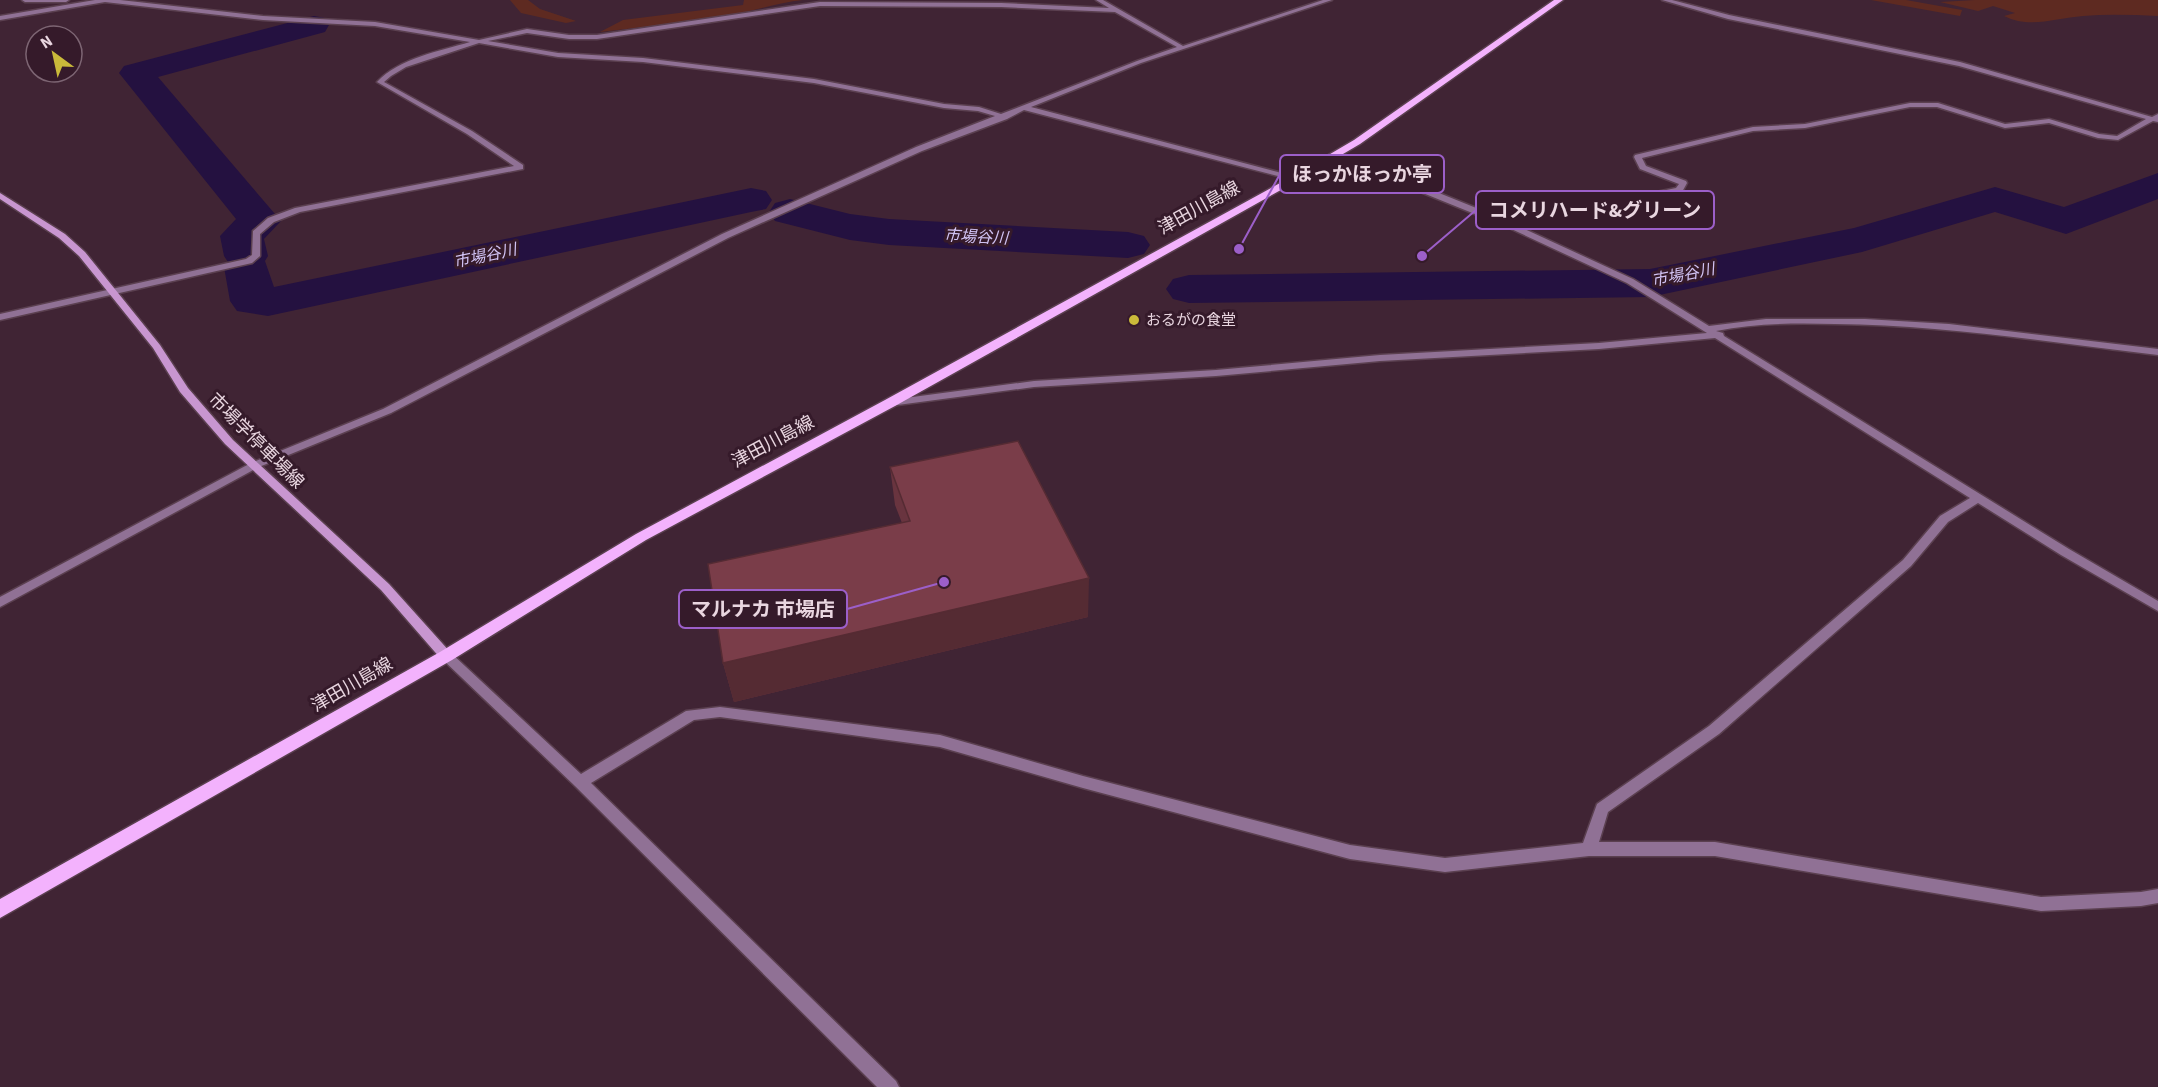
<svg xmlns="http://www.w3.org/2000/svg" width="2158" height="1087" font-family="'Source Sans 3','Noto Sans JP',sans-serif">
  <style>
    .green { fill: #5e2a21 }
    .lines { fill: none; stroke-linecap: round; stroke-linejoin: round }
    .river { fill: #241140; fill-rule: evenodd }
    .minor-casing { stroke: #5b4050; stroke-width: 3 }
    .secondary-casing { stroke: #5b4050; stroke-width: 3 }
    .primary-casing { stroke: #5b4050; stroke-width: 3 }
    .minor { fill: #907195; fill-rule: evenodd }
    .secondary { fill: #c896d0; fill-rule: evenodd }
    .primary { fill: #f3b2fd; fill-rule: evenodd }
    .wall { fill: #69343f }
    .shaded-wall { fill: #552b33 }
    .building { fill: #7a3d49; stroke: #552b33; stroke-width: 1.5 }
    .poi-dot { fill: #caba3a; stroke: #351a2a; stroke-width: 2 }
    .labels { text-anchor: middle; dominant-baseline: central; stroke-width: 6; stroke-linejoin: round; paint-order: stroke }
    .far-poi-label { font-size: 15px; fill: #e9d6e0; stroke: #351a2a; text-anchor: start }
    .far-water-label { font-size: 16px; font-style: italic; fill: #d1c3f4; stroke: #351a2a }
    .street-label { font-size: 18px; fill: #e9d6e0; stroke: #351a2a }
    .leader { fill: none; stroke: #9c5fc9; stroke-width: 2 }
    .callout-dot { fill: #9c5fc9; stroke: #351a2a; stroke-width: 2 }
    .callout { fill: #351a2a; stroke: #9c5fc9; stroke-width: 2 }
    .callout-label { font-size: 20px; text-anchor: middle; font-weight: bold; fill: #e9d6e0 }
  </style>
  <rect width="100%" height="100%" fill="#402434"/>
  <!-- green -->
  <g class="green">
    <polygon points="510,0 528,0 540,9 576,21 566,23 521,13"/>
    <path d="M 744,0 L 803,0 C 779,2 755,11 731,15 C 687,22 644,27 600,32 L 623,20 L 743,5 Z"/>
    <polygon points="1871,0 1906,0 1962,10 1960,16"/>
    <path d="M 1975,0 L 2158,0 L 2158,16 C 2133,15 2108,14 2083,16 C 2056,18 2030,29 2004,16 L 2015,13 L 1993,6 L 1978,11 L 1940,2 Z"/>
  </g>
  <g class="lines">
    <!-- river -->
    <g class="river">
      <polygon points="314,16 325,18 329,25 325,32 158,77 281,221 264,239 268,256 265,261 274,287 751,188 766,191 772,200 766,209 751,212 268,316 237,311 230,301 224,267 228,262 224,256 220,236 236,219 119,73 124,66"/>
      <polygon points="2158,173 2158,199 2066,234 1995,212 1862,252 1650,297 1189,303 1173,299 1166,289 1173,279 1189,275 1650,269 1854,228 1995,187 2064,207"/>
      <polygon points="790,199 850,214 889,219 1128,232 1144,236 1150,245 1144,254 1128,258 889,245 850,240 775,221 769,212 775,203"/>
    </g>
    <defs>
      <g id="minor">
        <polygon points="22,0 69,0 66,2 25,2"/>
        <path d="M 95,0 L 120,0 L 263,16 L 375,22 L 479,40 L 527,29 L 569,35 L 597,35 L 820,2 L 1001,3 L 1109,8 L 1096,0 L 1103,0 L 1183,46 L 1323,0 L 1332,0 L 1141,63 L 1031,107 L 1297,177 L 1297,181 L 1024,110 L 1007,119 L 922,151 L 728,238 L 391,413 L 259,467 L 0,607 L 0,597 L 251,463 L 383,409 L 722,234 L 916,147 L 995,116 L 978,111 L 944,108 L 814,83 L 643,62 L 558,57 L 479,43 L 406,67 L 391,76 L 384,82 L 472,131 L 523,165 L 523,169 L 300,212 L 274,222 L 260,234 L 260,256 L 252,263 L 0,320 L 0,314 L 246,259 L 252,255 L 253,231 L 268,218 L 295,208 L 514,166 L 467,134 L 377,82 C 399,58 440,51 470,42 L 375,26 L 263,20 L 105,2 L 0,20 L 0,16 ZM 820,6 L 1001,7 L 1115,12 L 1177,47 L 1137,61 L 1001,114 L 979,107 L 944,104 L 814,79 L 643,58 L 558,53 L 488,41 L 527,33 L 569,39 L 597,39 Z"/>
        <path d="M 1662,0 L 1672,0 L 1729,15 L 1960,62 L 2152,117 L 2158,114 L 2158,122 L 2153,121 L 2118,140 L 2098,138 L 2049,123 L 2005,128 L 1937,107 L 1910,107 L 1805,128 L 1753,131 L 1642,158 L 1646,166 L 1686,181 L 1687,183 L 1682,192 L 1518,226 L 1633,279 L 1709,326 L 1766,319 L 1865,319 L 1949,324 L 2158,349 L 2158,355 C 2050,342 1943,325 1835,324 C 1795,323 1755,323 1716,331 L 1723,333 L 1724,336 L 2069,549 L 2158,601 L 2158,611 L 2061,555 L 1978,503 L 1948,522 L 1911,566 L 1719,734 L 1608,812 L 1599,842 L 1715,842 L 2041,897 L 2141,892 L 2158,889 L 2158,903 L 2141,906 L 2041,911 L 1715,856 L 1589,856 L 1445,872 L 1350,859 L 1083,788 L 940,747 L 720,717 L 694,720 L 591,783 L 896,1081 L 899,1087 L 877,1087 L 575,786 L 439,656 L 441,653 L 451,653 L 581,774 L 686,711 L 720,707 L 940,735 L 1083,776 L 1350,845 L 1445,858 L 1583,843 L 1597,804 L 1709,726 L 1903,560 L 1940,516 L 1970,498 L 1715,338 L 1599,349 L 1380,361 L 1216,376 L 1034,387 L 890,406 L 885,403 L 890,400 L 1034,381 L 1216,370 L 1380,355 L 1599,343 L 1707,333 L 1627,283 L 1507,227 L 1371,172 L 1328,159 L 1327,157 L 1331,155 L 1377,168 L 1511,222 L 1676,188 L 1679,184 L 1640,169 L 1634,157 L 1635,155 L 1753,127 L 1805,124 L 1910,103 L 1938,103 L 2005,124 L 2049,119 L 2099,134 L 2117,136 L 2146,119 L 1959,66 L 1728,19 Z"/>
      </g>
      <polygon id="secondary" points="0,193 65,234 85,252 160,345 188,388 233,440 389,584 451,653 453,656 451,659 441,659 381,590 225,444 180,392 153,348 79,256 59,238 0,199"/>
      <polygon id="primary" points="1554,0 1563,0 1360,144 1297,181 895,406 646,540 452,660 0,918 0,899 440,652 636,534 885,400 1291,177 1354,140"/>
    </defs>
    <!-- minor casing -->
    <use href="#minor" class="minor-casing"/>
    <!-- secondary casing -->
    <use href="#secondary" class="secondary-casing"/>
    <!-- primary casing -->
    <use href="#primary" class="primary-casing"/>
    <!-- minor -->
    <use href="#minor" class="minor"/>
    <!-- secondary -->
    <use href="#secondary" class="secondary"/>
    <!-- primary -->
    <use href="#primary" class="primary"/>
  </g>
  <!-- wall -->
  <polygon class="wall" points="890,467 1088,617 734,702 723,663 902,523 895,505"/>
  <!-- shaded-wall -->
  <polygon class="shaded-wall" points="1089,578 1088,617 734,702 723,663"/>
  <!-- building -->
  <polygon class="building" points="1018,441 1089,578 723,663 708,564 910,521 890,467"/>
  <!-- markers -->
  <circle class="poi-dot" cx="1134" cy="320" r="6"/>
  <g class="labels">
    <!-- far-poi labels -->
    <g class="far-poi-label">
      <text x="1146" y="320">おるがの食堂</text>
    </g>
    <!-- far-water labels -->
    <g class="far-water-label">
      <text transform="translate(976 237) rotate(3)">市場谷川</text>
      <text transform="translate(485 256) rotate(-12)">市場谷川</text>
      <text transform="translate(1683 275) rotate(-11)">市場谷川</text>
    </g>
    <!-- street labels -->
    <g class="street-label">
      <text transform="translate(1199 208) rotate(-29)">津田川島線</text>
      <text transform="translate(256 441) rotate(45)">市場学停車場線</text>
      <text transform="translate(773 442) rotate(-28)">津田川島線</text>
      <text transform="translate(352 685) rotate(-30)">津田川島線</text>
    </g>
  </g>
  <!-- callouts -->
  <path class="leader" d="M1239 249L1280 174M1422 256L1476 210M944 582L847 609"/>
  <g class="callout-dot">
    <circle cx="1239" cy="249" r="6"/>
    <circle cx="1422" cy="256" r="6"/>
    <circle cx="944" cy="582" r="6"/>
  </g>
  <g class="callout">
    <rect x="1280" y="155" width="164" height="38" rx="6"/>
    <rect x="1476" y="191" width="238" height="38" rx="6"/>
    <rect x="679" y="590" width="168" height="38" rx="6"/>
  </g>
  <g class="callout-label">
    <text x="1362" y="181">ほっかほっか亭</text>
    <text x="1595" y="217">コメリハード&amp;グリーン</text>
    <text x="763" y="616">マルナカ 市場店</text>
  </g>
  <!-- north arrow -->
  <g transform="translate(54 54) rotate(327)"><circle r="28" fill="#351a2a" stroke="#7d6573" stroke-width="1.5"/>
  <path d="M0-4.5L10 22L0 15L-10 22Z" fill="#caba3a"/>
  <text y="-9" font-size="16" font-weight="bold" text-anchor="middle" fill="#e9d6e0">N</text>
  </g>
</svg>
